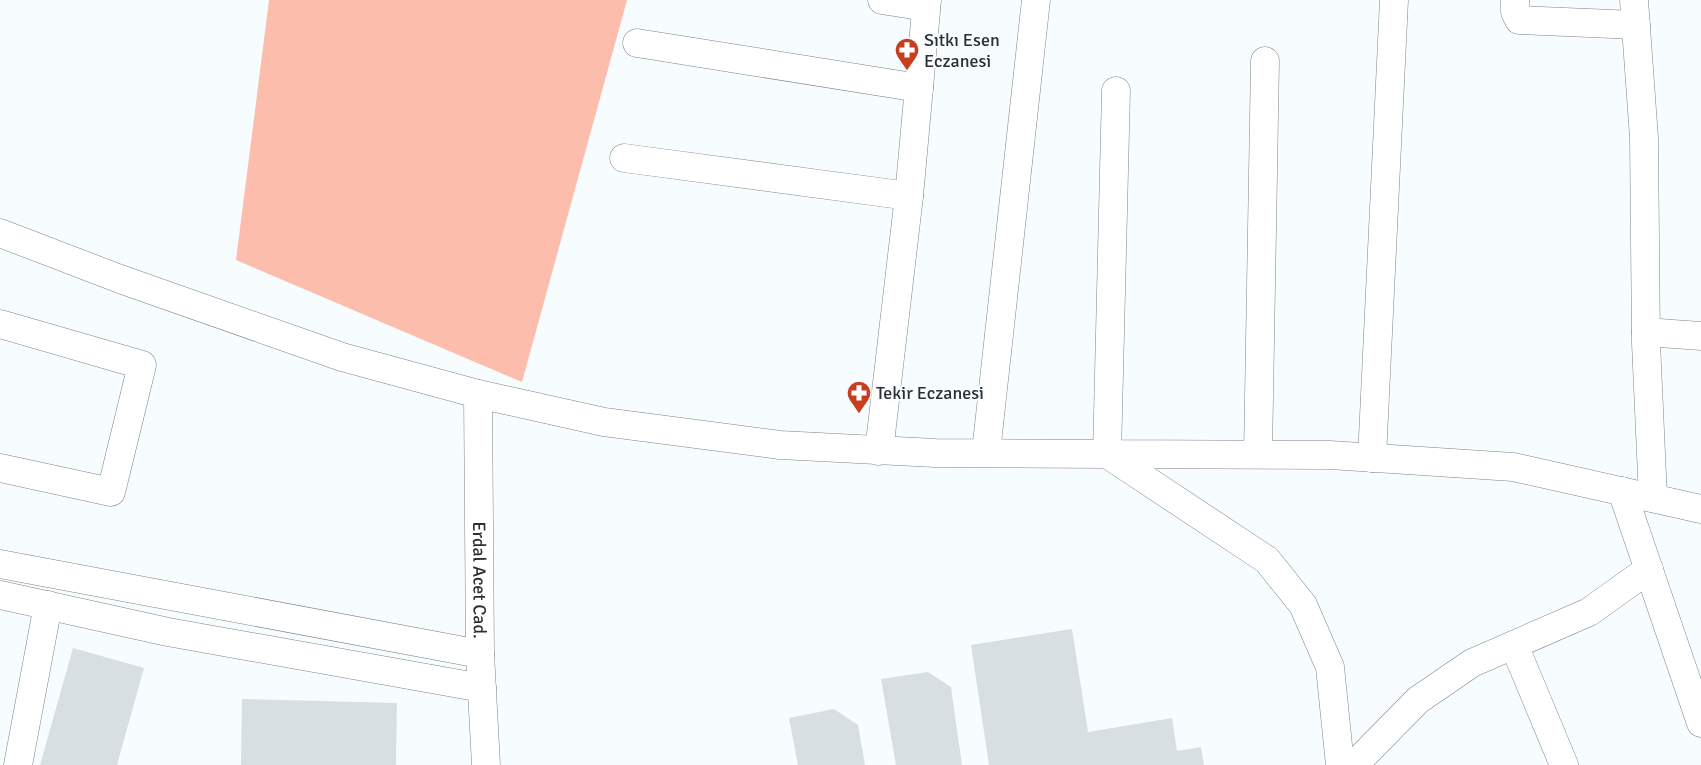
<svg xmlns="http://www.w3.org/2000/svg" width="1701" height="765" font-family="Signika,sans-serif">
  <style>
    .green { fill: #fdbdad }
    .building { fill: #d8dfe2 }
    .lines { fill: none; stroke-linecap: round; stroke-linejoin: round }
    .minor-casing { stroke: #7e8487; stroke-width: 29 }
    .major-casing { stroke: #7e8487; stroke-width: 29 }
    .minor { stroke: #fff; stroke-width: 28 }
    .major { stroke: #fff; stroke-width: 28 }
    .labels { text-anchor: middle; dominant-baseline: central; stroke-width: 4; stroke-linejoin: round; paint-order: stroke }
    .poi-label { font-size: 18px; fill: #2d2f31; stroke: #f7fcff; text-anchor: start }
    .street-label { font-size: 18px; fill: #2d2f31; stroke: #f7fcff }
  </style>
  <rect width="100%" height="100%" fill="#f7fcff"/>
  <!-- green -->
  <polygon class="green" points="269,0 627,0 522,382 236,260"/>
  <!-- building -->
  <g class="building">
    <polygon points="1072,629 1088,732 1172,718 1177,751 1201,747 1204,765 989,765 971,645"/>
    <polygon points="73,648 144,668 117,765 40,765"/>
    <polygon points="928,672 951,687 962,765 896,765 881,679"/>
    <polygon points="242,699 397,703 396,765 241,765"/>
    <polygon points="834,709 858,725 865,765 798,765 789,718"/>
  </g>
  <g class="lines">
    <defs>
      <g id="minor">
        <polyline points="882,0 926,7"/>
        <polyline points="1515,0 1515,12 1519,20 1636,25"/>
        <polyline points="1634,0 1644,138 1646,343 1653,498"/>
        <polyline points="637,43 919,88"/>
        <polyline points="1116,91 1107,454 1330,455 1513,467 1701,509"/>
        <polyline points="624,158 909,196"/>
        <polyline points="0,324 142,365 111,492 0,468"/>
        <polyline points="1646,332 1701,336"/>
        <path id="s1" d="M 478,394 L 480,654 L 486,765"/>
        <polyline points="879,451 909,196 927,0"/>
        <polyline points="986,452 1036,0"/>
        <polyline points="1258,454 1265,61"/>
        <polyline points="1372,458 1394,0"/>
        <polyline points="1622,491 1701,723"/>
        <polyline points="0,564 480,654"/>
        <polyline points="0,595 168,632 482,688"/>
        <polyline points="1514,645 1564,765"/>
        <polyline points="18,765 48,605"/>
        <polyline points="1354,765 1418,700 1472,663 1589,612 1649,569"/>
      </g>
      <polyline id="major" points="0,233 120,279 342,357 478,394 604,422 780,445 935,453 1107,454 1267,560 1303,605 1330,667 1340,765"/>
    </defs>
    <!-- minor casing -->
    <use href="#minor" class="minor-casing"/>
    <!-- major casing -->
    <use href="#major" class="major-casing"/>
    <!-- minor -->
    <use href="#minor" class="minor"/>
    <!-- major -->
    <use href="#major" class="major"/>
  </g>
  <!-- icons -->
  <defs>
    <symbol id="pharmacy-pin" viewBox="-11 -11 22 30"><path d="M0 17L-7.5 6A9.5 9.5 0 1 1 7.5 6Z" fill="#c73d1d" stroke="#f7fcff"/><path d="M-2-6h4v4h4v4h-4v4h-4v-4h-4v-4h4Z" fill="#fff"/></symbol>
  </defs>
  <g fill-rule="evenodd">
    <use href="#pharmacy-pin" x="893" y="36" width="28" height="38"/>
    <use href="#pharmacy-pin" x="845" y="379" width="28" height="38"/>
  </g>
  <g class="labels">
    <!-- poi labels -->
    <g class="poi-label">
      <text x="924" y="40">Sıtkı Esen<tspan x="924" dy="21">Eczanesi</tspan></text>
      <text x="876" y="393">Tekir Eczanesi</text>
    </g>
    <!-- street labels -->
    <g class="street-label">
      <text stroke="none"><textPath href="#s1" startOffset="186">Erdal Acet Cad.</textPath></text>
    </g>
  </g>
</svg>
